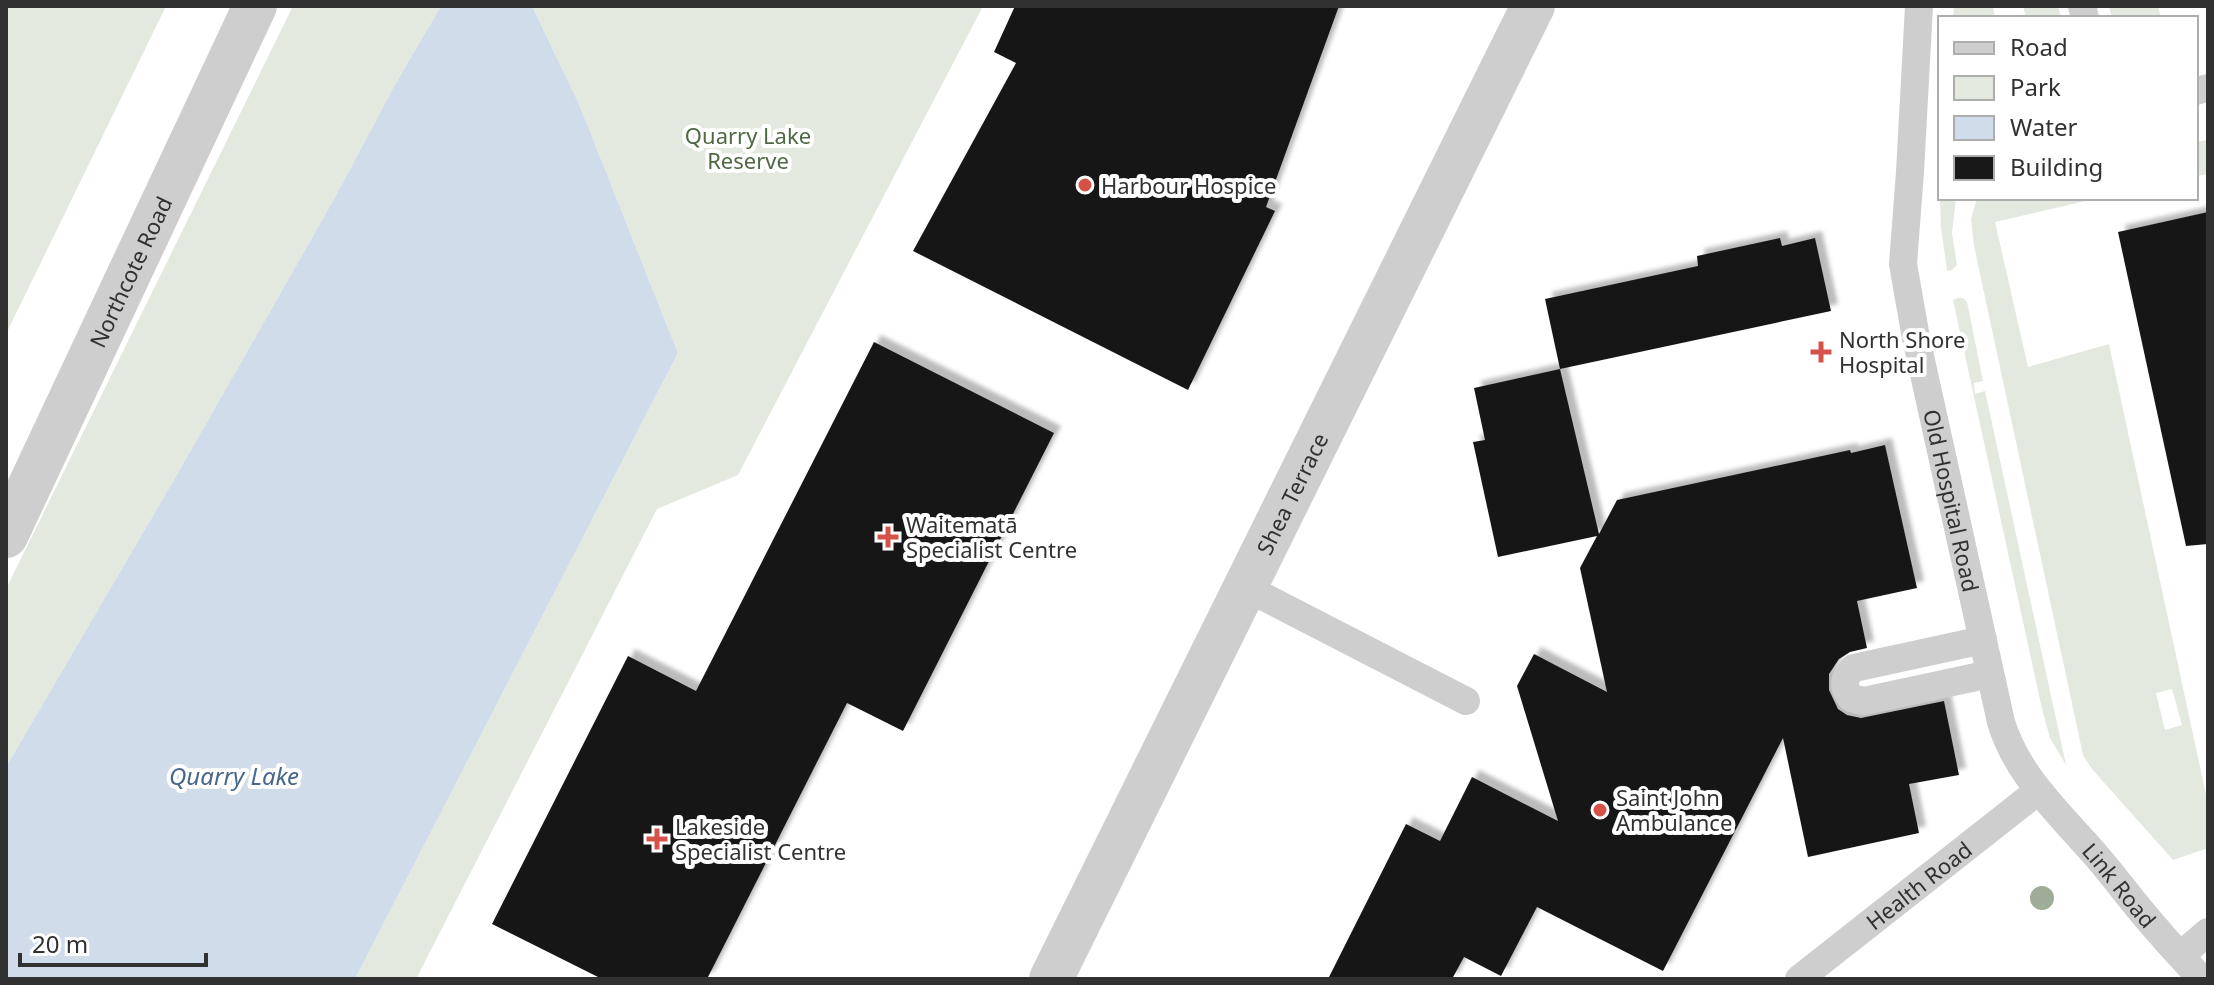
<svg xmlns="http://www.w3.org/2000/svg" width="2214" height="985" font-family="'Noto Sans',sans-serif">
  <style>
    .green { fill: #e3e9de; fill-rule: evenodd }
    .water { fill: #d0dcea }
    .building { fill: #181818; filter: url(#shadow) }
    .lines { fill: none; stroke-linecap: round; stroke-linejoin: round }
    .service { stroke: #cecece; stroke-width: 28 }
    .minor { stroke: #cecece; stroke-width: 44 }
    .tree { fill: #9eac98 }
    .poi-dot { fill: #d45248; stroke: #fff; stroke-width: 3 }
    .labels { text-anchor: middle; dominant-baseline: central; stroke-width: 8; stroke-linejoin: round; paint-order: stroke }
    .park-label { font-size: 22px; fill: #4f6943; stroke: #fff }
    .poi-label { font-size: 22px; fill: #313131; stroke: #fff; text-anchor: start }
    .street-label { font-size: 22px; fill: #313131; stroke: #fff }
    .water-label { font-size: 24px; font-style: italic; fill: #47678c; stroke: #fff }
  </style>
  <defs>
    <filter id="shadow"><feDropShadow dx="7" dy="-7" stdDeviation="2" flood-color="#0004"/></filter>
  </defs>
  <rect width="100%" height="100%" fill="#fff"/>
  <!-- green -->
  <g class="green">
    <polygon points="6,6 166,6 6,334"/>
    <polygon points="293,6 441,6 397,81 334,199 179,471 6,767 6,589"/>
    <polygon points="532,6 983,6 738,475 657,509 416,979 355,979 678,353 579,104"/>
    <polygon points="1954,6 1993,6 1995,18 1953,18"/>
    <polygon points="2023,6 2058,6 2061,18 2026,18"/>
    <polygon points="2109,6 2158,6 2161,18 2112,18"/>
    <polygon points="2208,140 2208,174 2196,176 2196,142"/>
    <polygon points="1940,198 1956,198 1952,233 1957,265 1952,270 1947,271 1941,227"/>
    <path d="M 1977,198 L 2098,198 L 1995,222 L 2028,367 L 2109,344 L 2208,804 L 2208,848 L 2173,860 L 2092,769 L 2083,755 L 1974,246 L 1971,219 ZM 2172,689 L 2182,725 L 2165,730 L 2156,693 Z"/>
    <polygon points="1958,298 1963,298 1967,302 1983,381 1974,383 1975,394 1985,391 2066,765 2050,738 2042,709 1953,300"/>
  </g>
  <!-- water -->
  <polygon class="water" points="441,6 532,6 579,104 678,353 355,979 6,979 6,767 179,471 334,199 397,81"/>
  <!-- building -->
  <g class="building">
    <polygon points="1015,6 1339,6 1266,207 1275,211 1188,390 913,251 1016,63 994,52"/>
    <polygon points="2208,212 2208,544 2186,546 2118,232"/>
    <polygon points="1780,238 1782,246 1815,238 1831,311 1560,369 1545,299 1698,266 1697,256"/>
    <polygon points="874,342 1054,433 903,731 847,703 707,979 602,979 492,924 628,656 696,691"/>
    <polygon points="1560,369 1599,534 1617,500 1850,450 1851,453 1885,445 1917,588 1857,601 1867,648 1850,652 1839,659 1829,674 1829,690 1838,709 1847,715 1861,718 1944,701 1959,775 1909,784 1919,833 1808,857 1783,738 1663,971 1537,907 1501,976 1464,957 1452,979 1328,979 1406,824 1440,841 1472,777 1558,821 1517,686 1534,654 1607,692 1580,568 1597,536 1498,557 1473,442 1485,440 1474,388"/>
  </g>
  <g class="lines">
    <!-- service -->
    <g class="service">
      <path id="s1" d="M 1919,6 L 1910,172 L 1903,264 L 1916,338 L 2001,722 C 2017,775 2057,811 2093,852 C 2116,878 2136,907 2160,933 C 2173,949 2188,963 2201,979"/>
      <polyline points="2082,6 2085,18"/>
      <polyline points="2196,91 2208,88"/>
      <polyline points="1245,587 1466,701"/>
      <path d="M 1983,640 L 1854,668 C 1843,677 1842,687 1851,698 L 1864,701 L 1990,674"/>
      <polyline points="2181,955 2208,932"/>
      <path id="s2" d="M 1799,979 L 2038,791"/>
    </g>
    <!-- minor -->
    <g class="minor">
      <path id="s3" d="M 6,536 L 255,6"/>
      <path id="s4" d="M 1051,979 L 1533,6"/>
    </g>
  </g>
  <!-- trees -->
  <circle class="tree" cx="2042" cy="898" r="12"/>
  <!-- markers -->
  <g class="poi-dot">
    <circle cx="1085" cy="185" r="8"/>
    <path d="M1817 340h8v8h8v8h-8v8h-8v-8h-8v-8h8z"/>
    <path d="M884 525h8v8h8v8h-8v8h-8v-8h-8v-8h8z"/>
    <circle cx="1600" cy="810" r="8"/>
    <path d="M653 827h8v8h8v8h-8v8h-8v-8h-8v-8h8z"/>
  </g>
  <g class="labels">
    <!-- park labels -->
    <g class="park-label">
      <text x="748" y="135">Quarry Lake<tspan x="748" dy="25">Reserve</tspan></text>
    </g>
    <!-- poi labels -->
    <g class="poi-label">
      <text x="1101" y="185">Harbour Hospice</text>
      <text x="1839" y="339">North Shore<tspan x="1839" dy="25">Hospital</tspan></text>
      <text x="906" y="524">Waitematā<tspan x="906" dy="25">Specialist Centre</tspan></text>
      <text x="1616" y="797">Saint John<tspan x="1616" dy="25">Ambulance</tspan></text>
      <text x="675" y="826">Lakeside<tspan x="675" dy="25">Specialist Centre</tspan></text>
    </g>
    <!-- street labels -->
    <g class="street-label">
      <text stroke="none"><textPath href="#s3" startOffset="292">Northcote Road</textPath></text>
      <text stroke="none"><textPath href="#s4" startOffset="542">Shea Terrace</textPath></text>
      <text stroke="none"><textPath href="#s1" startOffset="500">Old Hospital Road</textPath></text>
      <text stroke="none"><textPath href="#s2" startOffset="152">Health Road</textPath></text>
      <text stroke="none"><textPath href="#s1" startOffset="930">Link Road</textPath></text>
    </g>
    <!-- water labels -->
    <g class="water-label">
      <text x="234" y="775">Quarry Lake</text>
    </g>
  </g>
  <!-- border -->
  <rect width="2214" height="985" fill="none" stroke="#313131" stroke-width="16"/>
  <!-- legend -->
  <rect x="1938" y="16" width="260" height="184" fill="#ffffff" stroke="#adadad" stroke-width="2"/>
  <rect x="1954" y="42" width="40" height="12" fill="#cecece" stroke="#adadad" stroke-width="2"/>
  <text x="2010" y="56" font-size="24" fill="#313131">Road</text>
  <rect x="1954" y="76" width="40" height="24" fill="#e3e9de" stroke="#adadad" stroke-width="2"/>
  <text x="2010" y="96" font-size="24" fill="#313131">Park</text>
  <rect x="1954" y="116" width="40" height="24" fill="#d0dcea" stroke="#adadad" stroke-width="2"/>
  <text x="2010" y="136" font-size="24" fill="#313131">Water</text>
  <rect x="1954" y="156" width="40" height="24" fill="#181818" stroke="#adadad" stroke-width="2"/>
  <text x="2010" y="176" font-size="24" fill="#313131">Building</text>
  <!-- scale -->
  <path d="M20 953v12h186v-12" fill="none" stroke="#313131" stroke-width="4"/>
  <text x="32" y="953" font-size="24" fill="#313131" stroke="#ffffff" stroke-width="6" paint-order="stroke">20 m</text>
</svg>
